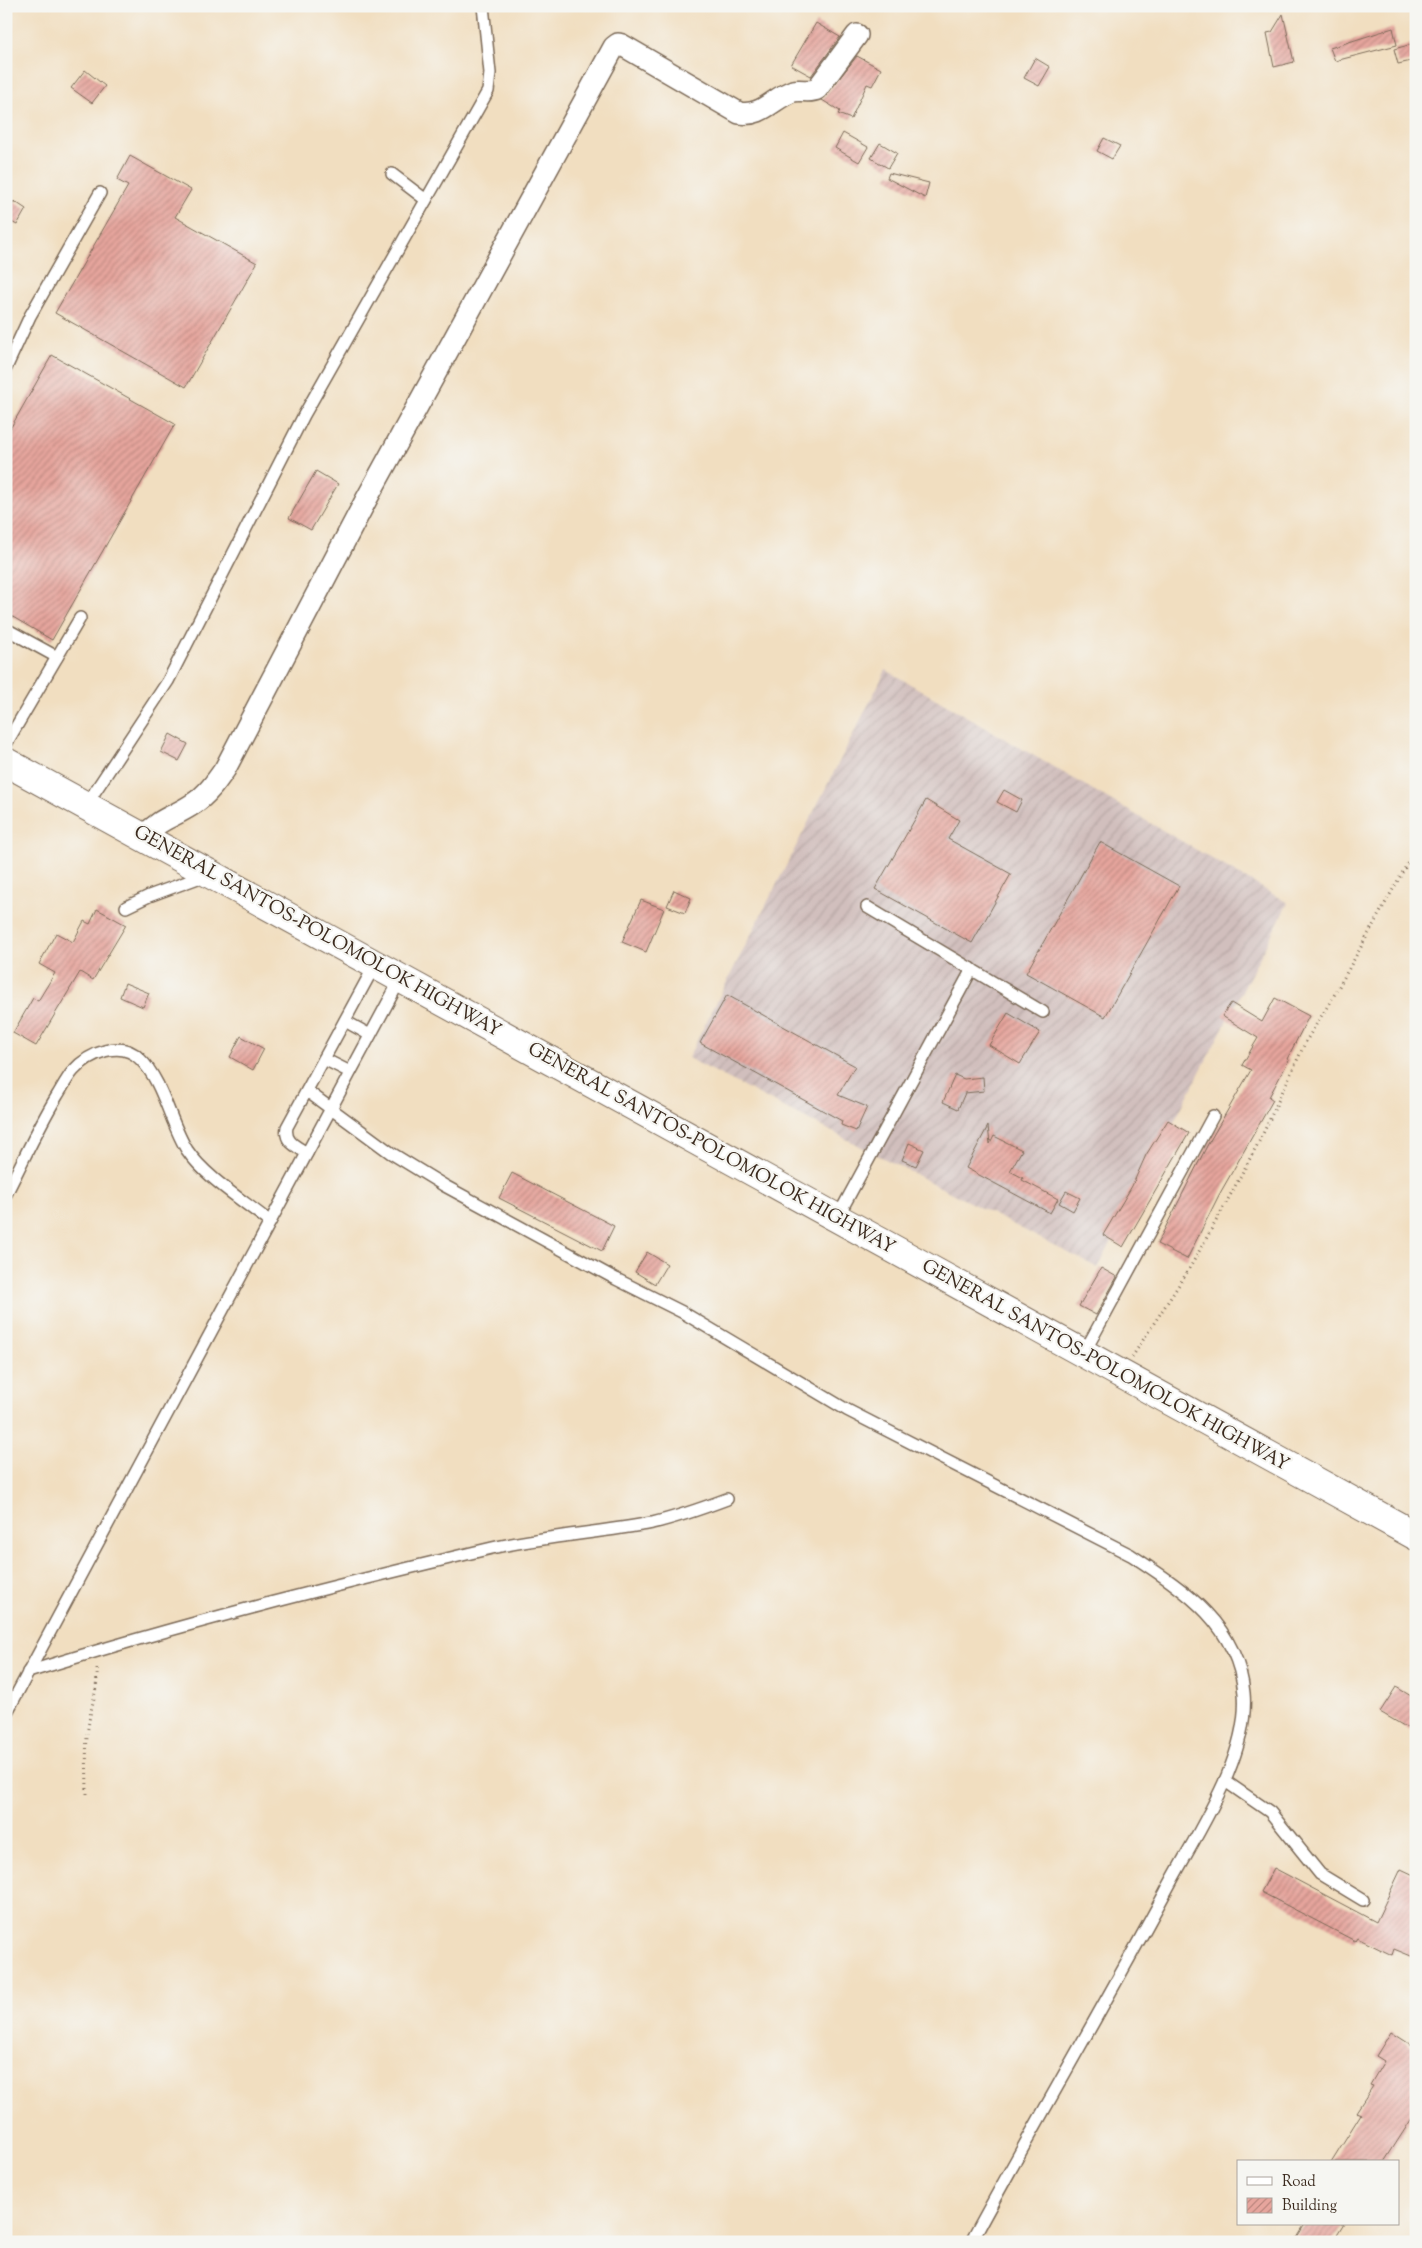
<svg xmlns="http://www.w3.org/2000/svg" width="1422" height="2248" font-family="'Sorts Mill Goudy',serif">
  <style>
    .industrial { fill: url(#industrial-furrows) }
    .building { fill: url(#building-hatch) }
    .lines { fill: none; stroke-linecap: round; stroke-linejoin: round }
    .lane-casing { stroke: #7b6957; stroke-width: 14 }
    .street-casing { stroke: #7b6957; stroke-width: 24 }
    .highway-casing { stroke: #7b6957; stroke-width: 30 }
    .path { stroke: #7b6957; stroke-width: 3; stroke-dasharray: 1 4; stroke-linecap: butt }
    .lane { stroke: #fff; stroke-width: 11 }
    .street { stroke: #fff; stroke-width: 21 }
    .highway { stroke: #fff; stroke-width: 28 }
    .labels { text-anchor: middle; dominant-baseline: central; stroke-width: 4.5; stroke-linejoin: round; paint-order: stroke }
    .street-label { font-size: 19px; fill: #3b2a1e; stroke: #f6f6f2 }
  </style>
  <defs>
    <pattern id="industrial-furrows" width="10" height="10" patternUnits="userSpaceOnUse" patternTransform="scale(1.25)"><rect width="10" height="10" fill="#d1bfbd"/><path d="M-1 1l2-2M0 10L10 0M9 11l2-2" fill="none" stroke="#b4a4a2"/></pattern>
    <pattern id="building-hatch" width="6" height="6" patternUnits="userSpaceOnUse" patternTransform="scale(1.25)"><rect width="6" height="6" fill="#e6a59d"/><path d="M-1 1l2-2M0 6l6-6M5 7l2-2" fill="none" stroke="#bc877f"/></pattern>
  </defs>
  <rect width="100%" height="100%" fill="#f6f6f2"/>
  <filter id="ink" filterUnits="userSpaceOnUse"><feTurbulence type="fractalNoise" baseFrequency=".02" numOctaves="2"/><feDisplacementMap in="SourceGraphic" scale="10" xChannelSelector="R" yChannelSelector="G"/><feConvolveMatrix kernelMatrix="1 2 1 2 8 2 1 2 1" color-interpolation-filters="sRGB"/></filter>
  <filter id="wash" filterUnits="userSpaceOnUse"><feTurbulence type="fractalNoise" baseFrequency=".0096" numOctaves="4" result="noise"/><feDisplacementMap in="SourceGraphic" scale="20" xChannelSelector="R" yChannelSelector="G"/><feGaussianBlur stdDeviation="1.12" result="paint"/><feColorMatrix in="noise" values="0 0 0 0 0 0 0 0 0 0 0 0 0 0 0 0 0 1.4 0 .05"/><feComposite in="paint" operator="in"/></filter>
  <g filter="url(#wash)">
    <rect width="100%" height="100%" fill="#f1dec0"/>
    <!-- industrial -->
    <polygon class="industrial" points="886,670 1288,903 1098,1268 688,1058"/>
    <g id="blocks">
      <!-- building -->
      <g class="building">
        <polygon points="1283,14 1294,62 1274,67 1267,33 1272,32"/>
        <polygon points="816,23 840,37 811,76 791,65"/>
        <polygon points="1393,28 1397,45 1335,61 1330,48"/>
        <polygon points="1416,43 1416,60 1398,64 1394,49"/>
        <polygon points="857,56 881,69 872,86 867,84 851,119 838,114 840,111 822,100"/>
        <polygon points="1035,58 1050,67 1039,86 1024,78"/>
        <polygon points="85,70 105,86 92,103 71,88"/>
        <polygon points="843,133 868,147 859,162 835,148"/>
        <polygon points="1104,138 1120,146 1112,159 1097,151"/>
        <polygon points="880,143 897,153 888,168 871,158"/>
        <polygon points="130,156 191,190 175,217 257,263 186,387 55,313 128,186 117,180"/>
        <polygon points="889,173 929,183 925,198 887,178"/>
        <polygon points="14,201 26,209 17,225 6,219 6,214"/>
        <polygon points="52,355 175,424 52,640 6,613 6,436"/>
        <polygon points="316,471 338,484 311,530 289,518"/>
        <polygon points="170,734 188,744 179,761 161,752"/>
        <polygon points="1004,790 1022,800 1016,812 997,802"/>
        <polygon points="926,800 959,820 948,839 1011,874 972,943 875,889"/>
        <polygon points="1100,842 1179,886 1105,1017 1026,973"/>
        <polygon points="674,890 691,898 685,913 667,906"/>
        <polygon points="641,900 664,909 646,952 622,942"/>
        <polygon points="97,909 126,925 93,980 80,972 36,1046 13,1033 33,998 38,1001 55,973 39,964 56,933 73,942 84,921 90,924"/>
        <polygon points="125,983 149,993 143,1007 120,997"/>
        <polygon points="727,995 855,1066 838,1095 867,1107 856,1131 841,1125 842,1121 700,1043"/>
        <polygon points="1275,998 1309,1016 1287,1059 1289,1060 1269,1097 1273,1100 1219,1195 1187,1259 1157,1244 1208,1144 1251,1070 1242,1065 1258,1038 1222,1016 1231,1003 1262,1022"/>
        <polygon points="1008,1013 1040,1032 1020,1064 989,1045"/>
        <polygon points="241,1036 264,1049 253,1070 230,1057"/>
        <polygon points="955,1075 964,1079 983,1077 984,1091 965,1093 958,1109 943,1102"/>
        <polygon points="1168,1120 1189,1133 1123,1247 1103,1235 1132,1186 1146,1155"/>
        <polygon points="988,1126 990,1144 994,1136 1022,1150 1010,1171 1023,1178 1022,1180 1058,1199 1050,1213 966,1168"/>
        <polygon points="909,1143 924,1150 916,1166 902,1160"/>
        <polygon points="512,1173 614,1226 602,1251 499,1198"/>
        <polygon points="1066,1191 1080,1198 1073,1211 1059,1203"/>
        <polygon points="647,1252 667,1264 655,1284 635,1272"/>
        <polygon points="1101,1268 1117,1277 1096,1315 1079,1306"/>
        <polygon points="1396,1687 1416,1699 1416,1733 1380,1712"/>
        <polygon points="1274,1868 1376,1922 1401,1869 1416,1876 1416,1958 1394,1949 1392,1955 1357,1938 1355,1941 1261,1892"/>
        <polygon points="1391,2032 1416,2048 1416,2112 1384,2162 1331,2162 1361,2114 1356,2112 1373,2086 1370,2085 1384,2061 1376,2056"/>
        <polygon points="1305,2224 1344,2224 1333,2242 1294,2242"/>
      </g>
    </g>
  </g>
  <g filter="url(#ink)">
    <use href="#blocks" fill-opacity="0" stroke="#7b6957" stroke-width="1"/>
    <g class="lines">
      <defs>
        <g id="lane">
          <polyline points="392,174 426,200"/>
          <polyline points="6,368 30,316 100,193"/>
          <polyline points="6,629 57,657"/>
          <polyline points="6,744 80,618"/>
          <polyline points="86,805 168,681 304,415 488,91 490,73 483,6"/>
          <polyline points="126,907 149,896 206,875"/>
          <polyline points="867,907 1043,1012"/>
          <polyline points="345,1021 370,1035"/>
          <polyline points="324,1059 350,1072"/>
          <path d="M 307,1091 L 391,1153 L 445,1186 L 616,1279 L 682,1312 L 847,1410 L 1131,1555 C 1184,1590 1237,1623 1244,1693 C 1250,1758 1194,1837 1165,1893 C 1102,2010 1034,2125 971,2242"/>
          <path d="M 307,1153 C 296,1146 284,1142 287,1127 L 376,963"/>
          <path d="M 6,1194 C 23,1161 38,1127 57,1096 C 62,1088 67,1078 73,1071 C 89,1053 121,1039 140,1059 C 163,1081 170,1123 187,1150 C 205,1177 244,1201 270,1222"/>
          <polyline points="837,1218 972,969"/>
          <polyline points="1084,1353 1213,1116"/>
          <path d="M 28,1672 C 181,1624 336,1585 492,1548 C 545,1536 599,1533 652,1523 C 678,1517 703,1508 727,1499"/>
          <polyline points="6,1714 401,978"/>
          <polyline points="1225,1781 1270,1812 1320,1874 1363,1900"/>
        </g>
        <path id="street" d="M 143,837 C 162,817 172,818 193,804 C 207,795 216,782 225,769 L 366,500 L 614,47 L 618,44 L 622,45 L 739,113 C 762,117 773,98 793,91 C 801,89 810,93 817,89 L 857,35"/>
        <path id="highway" d="M 6,762 C 476,1019 946,1278 1416,1536"/>
      </defs>
      <!-- lane casing -->
      <use href="#lane" class="lane-casing"/>
      <!-- street casing -->
      <use href="#street" class="street-casing"/>
      <!-- highway casing -->
      <use href="#highway" class="highway-casing"/>
      <!-- path -->
      <g class="path">
        <polyline points="1132,1357 1188,1271 1225,1205 1261,1138 1306,1041 1332,999 1416,848"/>
        <path d="M 87,1794 C 87,1772 85,1750 88,1728 C 91,1704 98,1692 97,1666"/>
      </g>
      <!-- lane -->
      <use href="#lane" class="lane"/>
      <!-- street -->
      <use href="#street" class="street"/>
      <!-- highway -->
      <use href="#highway" class="highway"/>
    </g>
  </g>
  <g class="labels">
    <!-- street labels -->
    <g class="street-label">
      <text transform="translate(317 932) rotate(29)">GENERAL SANTOS-POLOMOLOK HIGHWAY</text>
      <text transform="translate(711 1149) rotate(29)">GENERAL SANTOS-POLOMOLOK HIGHWAY</text>
      <text transform="translate(1105 1366) rotate(29)">GENERAL SANTOS-POLOMOLOK HIGHWAY</text>
    </g>
  </g>
  <!-- margin -->
  <rect width="1422" height="2248" fill="none" stroke="#f6f6f2" stroke-width="25"/>
  <!-- legend -->
  <rect x="1237" y="2160" width="162" height="65" fill="#f6f6f2" stroke="#aba49d"/>
  <rect x="1247" y="2177" width="25" height="8" fill="#ffffff" stroke="#aba49d"/>
  <text x="1282" y="2186" font-size="15" fill="#3b2a1e">Road</text>
  <rect x="1247" y="2198" width="25" height="15" fill="url(#building-hatch)" stroke="#aba49d"/>
  <text x="1282" y="2210" font-size="15" fill="#3b2a1e">Building</text>
</svg>
